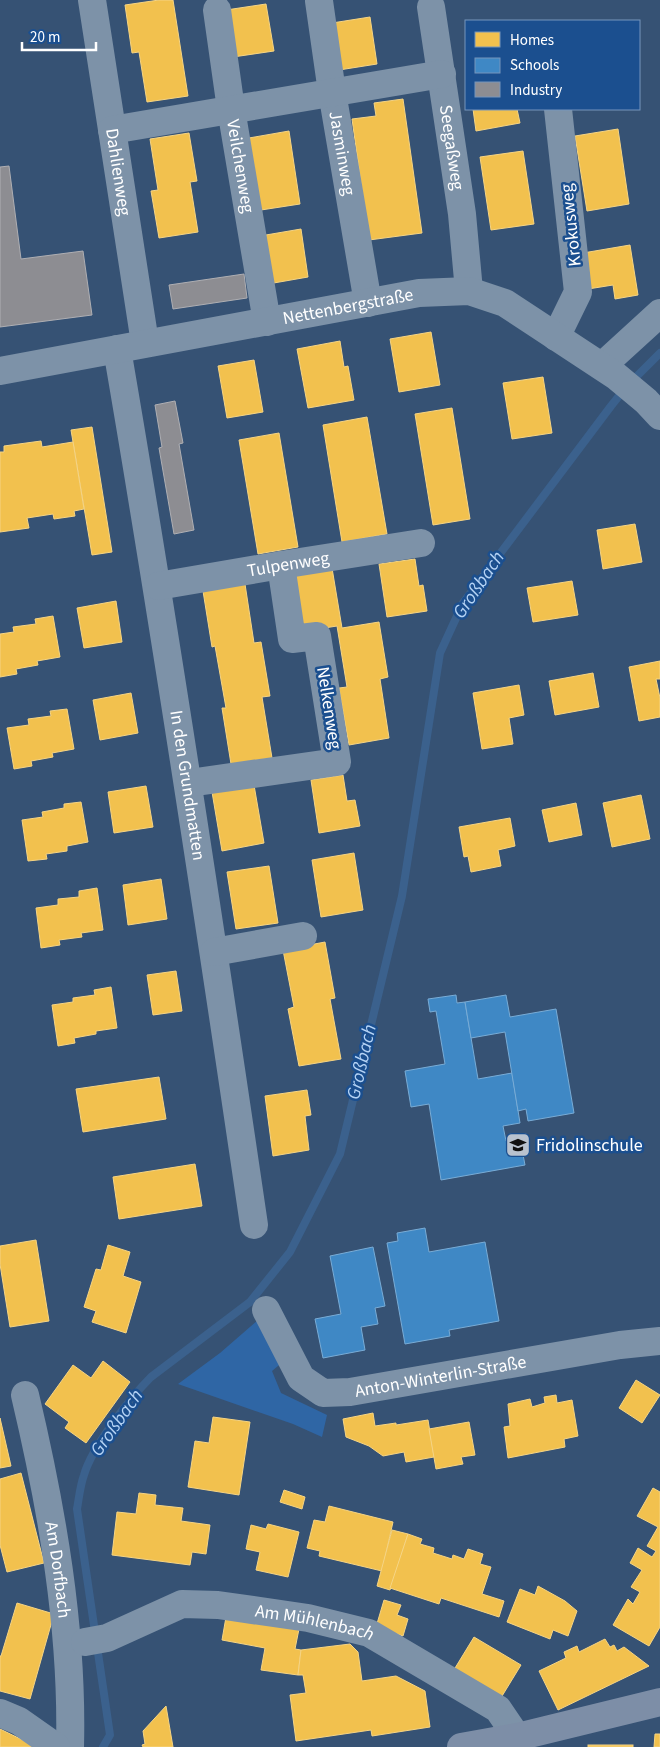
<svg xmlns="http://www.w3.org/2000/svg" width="660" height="1747" font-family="'Source Sans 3',sans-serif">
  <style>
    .green { fill: #2f66a5 }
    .homes { fill: #f2c14e; stroke: #f6d483 }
    .schools { fill: #3f88c5; stroke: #79acd6 }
    .industry { fill: #8d8d92; stroke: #afafb3 }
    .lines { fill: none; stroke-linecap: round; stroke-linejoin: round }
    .stream { stroke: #3b618d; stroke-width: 8 }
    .minor { stroke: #7d92a8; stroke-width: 28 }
    .major { stroke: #7d8ea7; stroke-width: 28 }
    .labels { text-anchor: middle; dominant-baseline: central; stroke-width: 5; stroke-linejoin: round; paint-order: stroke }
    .street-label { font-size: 18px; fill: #fff; stroke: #1b4f8f }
    .poi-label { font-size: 18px; fill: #fff; stroke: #1b4f8f; text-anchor: start }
    .water-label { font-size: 19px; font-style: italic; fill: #b5d3f5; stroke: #1b4f8f }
  </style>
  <rect width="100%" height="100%" fill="#365274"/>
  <!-- green -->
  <polygon class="green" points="257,1321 284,1361 272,1371 281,1393 327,1415 322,1437 293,1424 178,1384 220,1353"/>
  <!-- homes -->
  <g class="homes">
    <polygon points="159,0 173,0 188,96 147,102 139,52 132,53 125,5"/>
    <polygon points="266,4 274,51 233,57 226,10"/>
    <polygon points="370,17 377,64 339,70 332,23"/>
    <polygon points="403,99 422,233 369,240 352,119 376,116 374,103"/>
    <polygon points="473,109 517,109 520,123 476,131"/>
    <polygon points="618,129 629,204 587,211 575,136"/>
    <polygon points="289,131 300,204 261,210 249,138"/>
    <polygon points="189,133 197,181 190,182 198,232 159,238 151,191 158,190 150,139"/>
    <polygon points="523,151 534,224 491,230 480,157"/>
    <polygon points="301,229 308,277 268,284 260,236"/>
    <polygon points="630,245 638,295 615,299 613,285 588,289 583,253"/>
    <polygon points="431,332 440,385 399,392 390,339"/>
    <polygon points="340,341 344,367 348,366 354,400 308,408 297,349"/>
    <polygon points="254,360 263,412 227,418 218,366"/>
    <polygon points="543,377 552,433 512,439 503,383"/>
    <polygon points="452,408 470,519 433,525 415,414"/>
    <polygon points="367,417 387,534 342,542 323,425"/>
    <polygon points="92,427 112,552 92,555 71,430"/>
    <polygon points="279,433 298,547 258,554 239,440"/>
    <polygon points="41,441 42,447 73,442 84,509 74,511 75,516 54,519 53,514 27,518 29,528 0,532 0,452 4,452 4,446"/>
    <polygon points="635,524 642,562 603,569 597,530"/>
    <polygon points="415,559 419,586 423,585 427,611 387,617 379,564"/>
    <polygon points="332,568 342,628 379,622 388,677 380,679 389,738 349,745 339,688 347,687 337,626 299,632 290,575"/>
    <polygon points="572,581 578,615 533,622 527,588"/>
    <polygon points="245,584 254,643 261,642 270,696 262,697 272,758 231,764 222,708 226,708 215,646 212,647 203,591"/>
    <polygon points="116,601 122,642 84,648 77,608"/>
    <polygon points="53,616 60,657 37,661 38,665 16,669 17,674 0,677 0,634 14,632 13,627 36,624 35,619"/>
    <polygon points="660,661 660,679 656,679 660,698 660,717 639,721 629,667"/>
    <polygon points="593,673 599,707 555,715 549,681"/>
    <polygon points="519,685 524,715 509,718 513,744 482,749 473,693"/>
    <polygon points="131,693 138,733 100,740 93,700"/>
    <polygon points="67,709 74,749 52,753 53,757 31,761 32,766 14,769 7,728 29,725 28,719 51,716 50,711"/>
    <polygon points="343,775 347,801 355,800 360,826 319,833 311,780"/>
    <polygon points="254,785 264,843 222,851 212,792"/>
    <polygon points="146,786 153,827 114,833 108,792"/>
    <polygon points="641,795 650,839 612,847 603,803"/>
    <polygon points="81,802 88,842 67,846 67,851 46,854 47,859 28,861 22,820 43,817 42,812 64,808 64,804"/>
    <polygon points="576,803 582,835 549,842 542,810"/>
    <polygon points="510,818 515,846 498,850 501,866 471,872 468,856 464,857 459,827"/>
    <polygon points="354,853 363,910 321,917 312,860"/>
    <polygon points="269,866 278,923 236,929 227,872"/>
    <polygon points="161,879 167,919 128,925 123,885"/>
    <polygon points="97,888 103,930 81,933 82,937 59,940 60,945 41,948 36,908 58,905 58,899 79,897 79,891"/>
    <polygon points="325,942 335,998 330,999 341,1059 299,1066 288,1009 294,1007 283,950"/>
    <polygon points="176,971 182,1011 153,1015 147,975"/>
    <polygon points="111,987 117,1028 96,1031 96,1034 74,1038 75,1043 58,1046 52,1005 73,1002 73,998 95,995 94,990"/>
    <polygon points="159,1077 166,1119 83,1132 76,1089"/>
    <polygon points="307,1090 311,1115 305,1116 309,1150 273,1156 265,1096"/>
    <polygon points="195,1164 202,1206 119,1219 113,1177"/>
    <polygon points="36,1240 49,1321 10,1327 0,1264 0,1246"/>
    <polygon points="108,1245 130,1252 123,1276 141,1282 126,1333 92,1322 96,1311 84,1307 96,1269 101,1270"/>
    <polygon points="103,1361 130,1382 86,1443 65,1428 69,1422 45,1404 73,1365 91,1378"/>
    <polygon points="636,1380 660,1395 642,1423 619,1408"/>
    <polygon points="556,1395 557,1403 572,1400 578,1436 564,1439 565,1447 508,1458 504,1427 510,1426 508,1404 530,1399 532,1407 545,1403 544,1397"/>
    <polygon points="373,1413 375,1426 396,1423 396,1425 428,1420 434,1457 406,1462 404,1452 383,1456 369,1446 346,1437 343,1419"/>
    <polygon points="213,1417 250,1422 239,1495 188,1487 195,1441 209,1443"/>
    <polygon points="0,1418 11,1466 0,1468"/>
    <polygon points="469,1422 475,1455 461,1457 463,1464 436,1469 429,1429"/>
    <polygon points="21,1473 44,1563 7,1572 0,1545 0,1479"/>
    <polygon points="653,1488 660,1492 660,1627 649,1646 613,1625 628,1599 633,1604 640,1592 631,1587 642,1570 630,1563 638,1548 652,1557 656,1551 647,1546 658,1527 637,1516"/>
    <polygon points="284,1490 305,1497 302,1509 280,1502"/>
    <polygon points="139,1493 156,1495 155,1505 183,1508 181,1521 210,1525 206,1554 192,1552 190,1565 112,1555 117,1512 136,1514"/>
    <polygon points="329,1506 393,1522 382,1571 319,1556 320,1551 307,1548 314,1520 325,1522"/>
    <polygon points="268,1524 299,1532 288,1577 256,1570 260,1552 246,1549 251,1525 266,1529"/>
    <polygon points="392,1530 408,1534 390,1590 377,1586"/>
    <polygon points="408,1534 422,1539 420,1544 434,1548 433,1553 452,1559 453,1555 464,1559 468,1549 483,1554 480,1564 491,1567 482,1594 504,1601 499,1617 441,1598 439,1604 390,1588"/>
    <polygon points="538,1586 565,1601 577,1611 568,1636 553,1630 550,1639 507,1622 520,1589 535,1595"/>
    <polygon points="384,1600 401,1605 397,1615 408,1619 403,1636 376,1627"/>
    <polygon points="17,1603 54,1614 30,1699 0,1691 0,1656 1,1656"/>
    <polygon points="226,1617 299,1629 295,1649 301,1650 298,1675 261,1670 265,1648 222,1640"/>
    <polygon points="474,1637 521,1665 499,1701 452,1673"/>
    <polygon points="605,1639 610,1647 614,1645 617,1651 624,1647 649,1666 558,1710 539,1671 566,1658 564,1652 577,1646 579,1652"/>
    <polygon points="350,1644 358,1652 362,1681 396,1676 425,1691 430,1727 372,1736 371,1730 296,1741 290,1695 306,1693 303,1675 298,1675 301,1650"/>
    <polygon points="166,1706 173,1747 143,1747 142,1745 145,1744 143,1731"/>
    <polygon points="0,1729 33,1745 32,1747 0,1747"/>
    <polygon points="655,1734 660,1734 660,1747 654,1747"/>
    <rect x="588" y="1745" width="45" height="2"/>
  </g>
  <!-- schools -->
  <g class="schools">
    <polygon points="456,995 457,1003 465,1002 478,1079 512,1073 520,1123 503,1126 506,1141 520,1139 525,1165 441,1180 429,1104 411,1107 405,1071 445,1064 436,1011 430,1012 428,999"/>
    <polygon points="506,995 510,1017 556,1009 574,1113 528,1121 526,1109 518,1111 505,1032 471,1038 465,1002"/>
    <polygon points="425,1228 429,1252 485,1242 499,1321 449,1330 450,1336 405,1344 387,1243 398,1241 397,1233"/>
    <polygon points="373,1247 385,1306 375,1308 378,1324 361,1327 365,1350 323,1358 315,1319 341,1314 330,1256"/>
  </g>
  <!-- industry -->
  <g class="industry">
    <polygon points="9,166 21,259 83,251 92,315 0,327 0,167"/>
    <polygon points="244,274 247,298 173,309 169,285"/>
    <polygon points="175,401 183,443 179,444 194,530 174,534 159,448 162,447 155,405"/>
  </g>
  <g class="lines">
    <!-- stream -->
    <path class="stream" d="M 103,1747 L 110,1735 L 77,1509 C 79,1498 80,1486 84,1475 C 92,1447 130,1398 151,1377 L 250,1302 L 290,1252 L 340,1154 L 402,896 L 440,653 L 463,603 L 611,406 L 627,386 L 660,353"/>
    <!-- minor -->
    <g class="minor">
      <path id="s1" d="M 92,0 L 145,343"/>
      <path id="s2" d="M 319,1 L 332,92 L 368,303"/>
      <path id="s3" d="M 431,7 L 462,214 L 469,291"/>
      <path id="s4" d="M 217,10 L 231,109 L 267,322"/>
      <polyline points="112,130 442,74"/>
      <polyline points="556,337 578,292 558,109"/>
      <path id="s5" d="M 117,349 C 167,640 211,932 254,1225"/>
      <polyline points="602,366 660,313"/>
      <path id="s6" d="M 0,371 L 419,293 L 469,291 L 505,303 L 616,376 L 646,401 L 660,416"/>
      <path id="s7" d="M 158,586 L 281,565 L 421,543"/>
      <polyline points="189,783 337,762 317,636 292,639 281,565"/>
      <polyline points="214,952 303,936"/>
      <path id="s8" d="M 266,1310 L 301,1378 L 323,1393 L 350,1392 L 620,1345 L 660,1341"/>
      <path id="s9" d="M 25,1395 C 52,1509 73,1629 70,1747"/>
      <path id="s10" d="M 85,1642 L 107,1638 L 182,1604 L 218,1605 L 308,1618 L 369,1633 L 498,1709 L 517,1737"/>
      <polyline points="0,1713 19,1721 56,1747"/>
    </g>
    <!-- major -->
    <polyline class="major" points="461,1747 517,1737 660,1702"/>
  </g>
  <!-- icons -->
  <defs>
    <symbol id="school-square" viewBox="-11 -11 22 22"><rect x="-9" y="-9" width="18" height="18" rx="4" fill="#b9c2ce" stroke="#1b4f8f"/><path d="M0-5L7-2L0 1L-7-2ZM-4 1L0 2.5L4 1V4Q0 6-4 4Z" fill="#111"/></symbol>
  </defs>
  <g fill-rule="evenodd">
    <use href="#school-square" x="504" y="1131" width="28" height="28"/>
  </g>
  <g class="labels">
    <!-- street labels -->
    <g class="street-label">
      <text stroke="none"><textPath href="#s3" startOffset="142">Seegaßweg</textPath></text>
      <text stroke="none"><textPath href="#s2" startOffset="154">Jasminweg</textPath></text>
      <text stroke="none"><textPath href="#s4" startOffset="158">Veilchenweg</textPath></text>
      <text stroke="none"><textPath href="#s1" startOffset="174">Dahlienweg</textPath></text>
      <text transform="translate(571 225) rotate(-96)">Krokusweg</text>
      <text stroke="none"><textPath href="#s6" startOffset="354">Nettenbergstraße</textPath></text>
      <text stroke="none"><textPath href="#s7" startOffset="132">Tulpenweg</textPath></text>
      <text transform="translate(329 708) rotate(81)">Nelkenweg</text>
      <text stroke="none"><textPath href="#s5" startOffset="442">In den Grundmatten</textPath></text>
      <text stroke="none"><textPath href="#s8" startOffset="222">Anton-Winterlin-Straße</textPath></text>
      <text stroke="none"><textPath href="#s9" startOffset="178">Am Dorfbach</textPath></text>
      <text stroke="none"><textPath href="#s10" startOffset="239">Am Mühlenbach</textPath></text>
    </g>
    <!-- poi labels -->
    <g class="poi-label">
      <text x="536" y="1145">Fridolinschule</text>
    </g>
    <!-- water labels -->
    <g class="water-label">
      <text transform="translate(479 585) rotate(-56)">Großbach</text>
      <text transform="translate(362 1062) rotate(-77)">Großbach</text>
      <text transform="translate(117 1423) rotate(-55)">Großbach</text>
    </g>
  </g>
  <!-- legend -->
  <rect x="465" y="20" width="175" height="90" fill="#1b4f8f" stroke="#7695bc"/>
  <rect x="475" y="32" width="25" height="15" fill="#f2c14e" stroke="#7695bc"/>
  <text x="510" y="45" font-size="15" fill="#ffffff">Homes</text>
  <rect x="475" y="58" width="25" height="15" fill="#3f88c5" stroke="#7695bc"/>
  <text x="510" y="70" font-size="15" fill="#ffffff">Schools</text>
  <rect x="475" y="82" width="25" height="15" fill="#8d8d92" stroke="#7695bc"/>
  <text x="510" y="95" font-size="15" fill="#ffffff">Industry</text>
  <!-- scale -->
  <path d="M22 42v8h74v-8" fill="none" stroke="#ffffff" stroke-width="2.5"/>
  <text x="30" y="42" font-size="15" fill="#ffffff" stroke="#1b4f8f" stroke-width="4" paint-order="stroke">20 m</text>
</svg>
